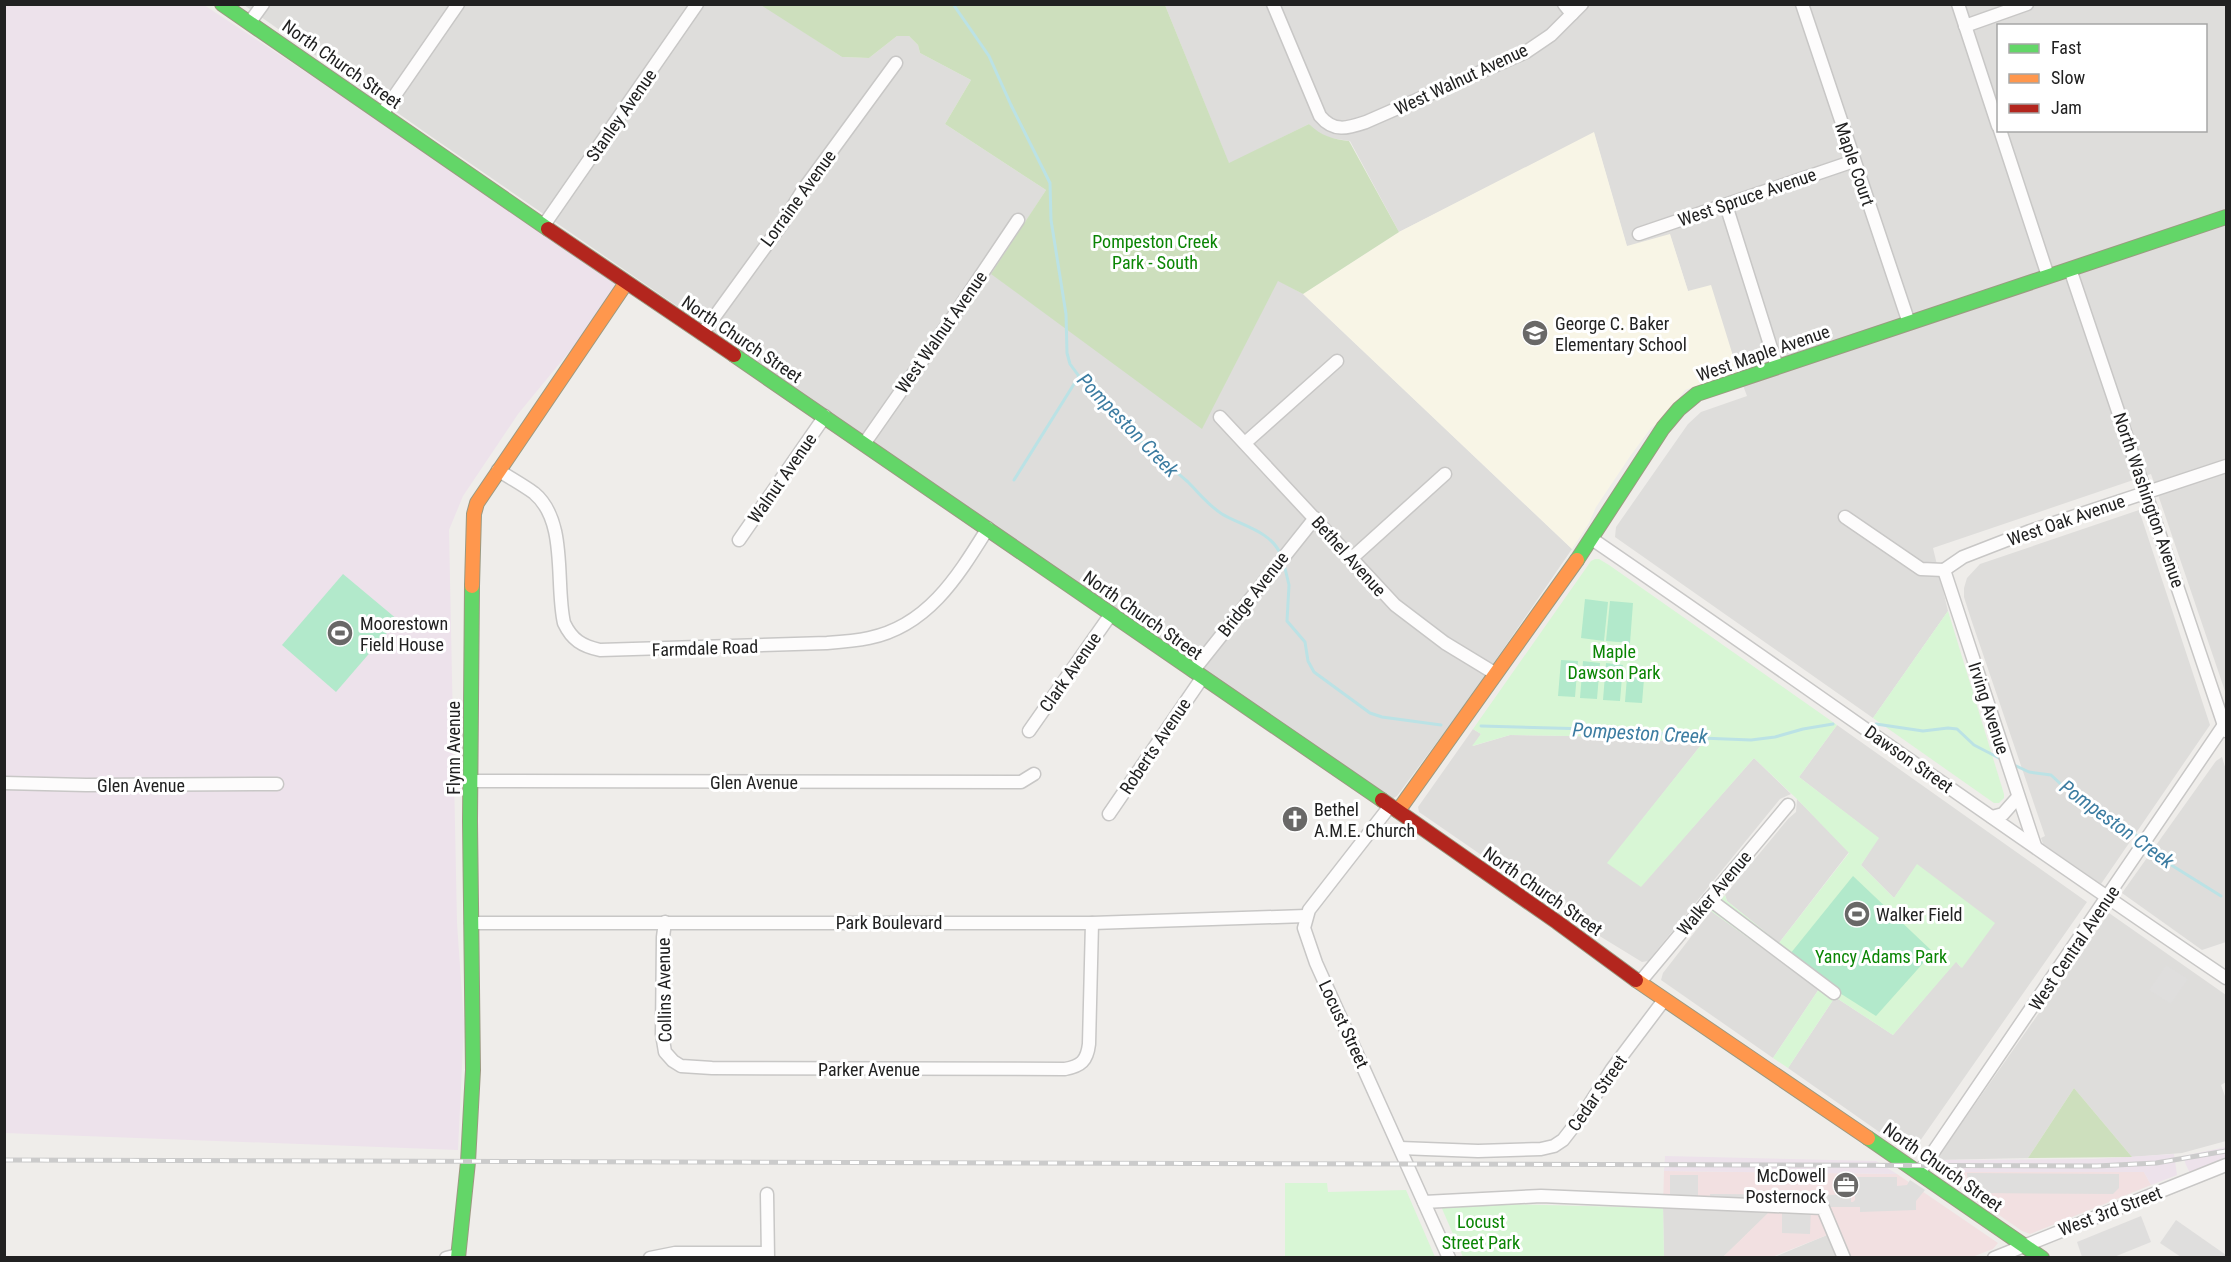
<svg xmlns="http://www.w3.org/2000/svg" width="2231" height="1262" font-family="'Roboto Condensed',sans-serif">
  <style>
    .residential { fill: #dedddb; fill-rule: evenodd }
    .commercial { fill: #f2e0e1 }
    .industrial { fill: #ede2eb }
    .education { fill: #f8f5e6 }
    .forest { fill: #cddfbd }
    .park { fill: #d8f6d5 }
    .pitch { fill: #b2e9cb }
    .parking { fill: #dfdedd }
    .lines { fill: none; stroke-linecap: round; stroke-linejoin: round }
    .stream { stroke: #bbe2e5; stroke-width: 3 }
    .street-casing { stroke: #c8c7c6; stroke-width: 15 }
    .fast-casing { stroke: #9b9980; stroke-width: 16 }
    .slow-casing { stroke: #9b9980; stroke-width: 16 }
    .jam-casing { stroke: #9b9980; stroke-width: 16 }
    .street { stroke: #fdfcfc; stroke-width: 12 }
    .fast { stroke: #63d668; stroke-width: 14 }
    .slow { stroke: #ff974d; stroke-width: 14 }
    .jam { stroke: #b3261e; stroke-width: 14 }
    .rail-casing { stroke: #cbcbcb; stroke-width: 5 }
    .rail { stroke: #fff; stroke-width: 3; stroke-dasharray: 9; stroke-linecap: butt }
    .labels { text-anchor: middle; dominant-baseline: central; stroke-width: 6; stroke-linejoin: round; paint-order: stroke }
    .street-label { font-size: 18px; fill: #212121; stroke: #fff }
    .park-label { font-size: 18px; fill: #0a8504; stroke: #fff }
    .poi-label { font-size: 18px; fill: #212121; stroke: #fff; text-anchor: start }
    .water-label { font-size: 20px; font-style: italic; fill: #3c7ca1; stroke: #fff }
  </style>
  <rect width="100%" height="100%" fill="#efedea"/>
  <!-- residential -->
  <g class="residential">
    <polygon points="761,4 842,57 869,58 897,36 909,36 918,45 920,53 971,80 945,124 1046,190 992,274 1202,428 1278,280 1303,294 1572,549 1469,699 1397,796 1392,799 429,135 244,5"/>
    <path d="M 1165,5 L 2226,5 L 2226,694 L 2151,474 L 1933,548 L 1948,611 L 1873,718 L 1615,537 L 1616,527 L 1688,424 L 1701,412 L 1747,396 L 1738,372 L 1688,291 L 1670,235 L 1627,247 L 1594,133 L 1399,232 L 1350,141 L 1330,138 L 1316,132 L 1309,124 L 1229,164 ZM 1998,26 L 2206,26 L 2206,130 L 1998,130 Z"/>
    <polygon points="2139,510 2210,725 2101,884 2043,844 2041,838 2045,836 1971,619 1964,597 1964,588 1967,578 1980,564"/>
    <polygon points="1837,725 2087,902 1913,1151 1905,1150 1788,1068 1835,997 1893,1035 1956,961 1961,968 1917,865 1894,898 1861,865 1878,838 1799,777"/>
    <polygon points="1473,729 1481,734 1473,746 1510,735 1628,737 1701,745 1608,863 1641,886 1754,758 1791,794 1780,799 1648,961 1642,962 1593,932 1419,812 1418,807"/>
    <polygon points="2222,757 2226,770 2226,942 2202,950 2122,893 2216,761"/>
    <polygon points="1797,799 1849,852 1779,943 1727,901 1725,895 1788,819 1796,812"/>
    <polygon points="1711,911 1819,989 1773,1058 1661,980 1663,973"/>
    <polygon points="2109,913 2226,995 2226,1082 2221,1085 2226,1099 2226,1141 2182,1153 2132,1157 2074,1088 2028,1158 1936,1160"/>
    <polygon points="1663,1208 1770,1212 1723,1257 1664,1258"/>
    <polygon points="1827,1235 1836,1257 1772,1258"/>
  </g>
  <!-- commercial -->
  <g class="commercial">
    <polygon points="1664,1171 1897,1174 1998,1243 1993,1249 1972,1257 1851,1257 1840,1230 1772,1257 1723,1257 1769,1212 1663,1208"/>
    <polygon points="1937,1172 2144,1172 2151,1185 2030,1234 2022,1231"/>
  </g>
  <!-- industrial -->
  <g class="industrial">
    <polygon points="5,5 204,5 626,283 518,414 463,496 449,530 457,923 464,1024 458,1150 5,1133"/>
    <polygon points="2226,1147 2226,1159 2190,1173 2186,1165 2183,1156"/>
    <polygon points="2174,1154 2177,1175 2151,1185 2144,1172 1937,1172 1930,1168 1936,1160 2094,1159"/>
    <polygon points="1665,1156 1876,1161 1897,1174 1664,1171"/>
  </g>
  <!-- education -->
  <polygon class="education" points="1594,132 1627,246 1670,234 1688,291 1711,285 1738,372 1685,390 1662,420 1651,428 1631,455 1596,507 1589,523 1572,549 1303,294 1399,232"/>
  <!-- forest -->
  <g class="forest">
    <path d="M 761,5 L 1165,5 L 1229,163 L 1309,124 C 1321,136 1333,139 1349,141 L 1399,232 L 1303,294 L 1278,281 L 1202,429 L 991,274 L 1046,190 L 945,124 L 971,80 L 920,53 L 918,45 L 909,36 L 897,36 L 869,58 L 842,57 Z"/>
    <polygon points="2074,1088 2132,1157 2028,1158"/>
  </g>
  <!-- park -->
  <g class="park">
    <polygon points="1595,559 1599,559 1609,565 1837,725 1799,777 1879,838 1861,865 1894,898 1917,864 1995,923 1962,968 1956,962 1893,1035 1835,997 1788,1068 1773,1058 1819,989 1711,911 1725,895 1727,901 1779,943 1849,853 1797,799 1754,758 1641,887 1607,863 1701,745 1628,737 1510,735 1472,746 1481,734 1473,729 1591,561"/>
    <polygon points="1948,611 2004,794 2004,798 1999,803 1994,803 1873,718"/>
    <polygon points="1285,1183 1327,1183 1328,1192 1406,1190 1435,1257 1285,1257"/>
    <polygon points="1440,1204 1506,1204 1663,1208 1664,1257 1463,1257"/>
  </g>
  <!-- pitch -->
  <g class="pitch">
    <polygon points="343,574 398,620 336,692 282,645"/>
    <polygon points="1585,599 1608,602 1604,641 1581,638"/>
    <polygon points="1610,601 1633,603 1630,643 1606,641"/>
    <polygon points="1561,660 1578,661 1575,697 1558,696"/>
    <polygon points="1583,661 1600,663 1597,699 1580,698"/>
    <polygon points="1606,663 1623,665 1620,701 1603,700"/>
    <polygon points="1628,665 1645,667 1642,703 1625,702"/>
    <polygon points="1853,876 1933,952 1876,1016 1786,959"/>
  </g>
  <!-- parking -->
  <g class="parking">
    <polygon points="2166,965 2188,979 2171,1004 2149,990"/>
    <polygon points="1967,1173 2119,1174 2119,1188 2113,1194 1975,1193 1968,1187"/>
    <polygon points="1670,1175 1698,1175 1698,1203 1670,1202"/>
    <polygon points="1855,1177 1897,1177 1897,1186 1907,1185 1910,1180 1925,1190 1916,1201 1916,1210 1860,1212 1860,1207 1811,1207 1810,1234 1782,1233 1782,1206 1711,1203 1710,1194 1851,1195 1851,1202 1853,1202 1855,1200"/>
    <polygon points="2141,1216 2151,1242 2114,1257 2082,1257 2077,1242"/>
    <polygon points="2176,1220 2226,1255 2226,1257 2181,1257 2160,1243"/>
  </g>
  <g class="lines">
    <!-- stream -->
    <g class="stream">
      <path d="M 953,4 L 989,56 L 1011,105 L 1050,183 L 1051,220 L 1066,314 L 1067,353 L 1070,364 C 1101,409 1147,447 1188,482 C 1199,493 1208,505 1222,514 C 1242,526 1271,531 1281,555"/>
      <polyline points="1014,480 1079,376"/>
      <polyline points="1284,564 1289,585 1287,621 1305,642 1308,661 1314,672 1370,713 1382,717 1441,725"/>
      <polyline points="1876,724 1923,731 1948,728 1957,729 1974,745 2001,759"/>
      <polyline points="1481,726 1627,730 1701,738 1751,740 1775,737 1803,729 1833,724"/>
      <polyline points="2012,764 2029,772 2051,775 2066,789 2142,839"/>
      <polyline points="2148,843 2161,852 2168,863 2221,896"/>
    </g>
    <defs>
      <g id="street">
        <path d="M 1273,4 L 1320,116 C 1334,133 1348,128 1366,122 L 1526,52 L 1551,35 L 1582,4"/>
        <polyline points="1564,4 1572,14"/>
        <polyline points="1802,4 1909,323"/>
        <polyline points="1958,4 1998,126"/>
        <polyline points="250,22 263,4"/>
        <polyline points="1965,26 2027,4"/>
        <polyline points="382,114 458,4"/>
        <polyline points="2000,130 2048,276"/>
        <polyline points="1726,205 1777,367"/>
        <polyline points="544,225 697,4"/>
        <polyline points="1639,234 1854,161"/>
        <polyline points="2070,269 2226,731"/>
        <polyline points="702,334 784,221 803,190 896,63"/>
        <polyline points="1220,417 1395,605 1445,643 1496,674"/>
        <polyline points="1245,443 1337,361"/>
        <polyline points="864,444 957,311 1018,220"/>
        <path d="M 498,470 C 510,478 523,485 534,493 C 568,521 555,584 564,623 C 572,640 582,646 600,650 L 827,643 C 841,642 855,641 869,638 C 928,626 958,576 988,528"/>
        <polyline points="1845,517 1921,569 1944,570"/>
        <path d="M 1592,539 C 1804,684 2013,835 2226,978"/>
        <polyline points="739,540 825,416"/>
        <polyline points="1352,558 1445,474"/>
        <polyline points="1944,570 1963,557 2030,531 2226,466"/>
        <polyline points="1944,570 2035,846"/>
        <polyline points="1193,671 1315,518"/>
        <polyline points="1029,731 1111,614"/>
        <polyline points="471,781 1021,782 1034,774"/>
        <polyline points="4,783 86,785 277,784"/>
        <polyline points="1390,806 1309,910 1304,928 1316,963 1449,1258"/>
        <polyline points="1109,814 1202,678"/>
        <polyline points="1992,817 2003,814 2018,797"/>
        <polyline points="1709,899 1834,993"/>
        <path d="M 665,922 L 663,937 L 662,1034 L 665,1052 L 673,1061 L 681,1066 L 712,1068 L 1065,1069 C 1081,1066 1087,1061 1089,1044 L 1092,923"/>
        <polyline points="471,923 1092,923 1306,916"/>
        <polyline points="1640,982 1788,805"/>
        <polyline points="1400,1148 1478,1151 1541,1149 1554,1146 1563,1140 1584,1113 1612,1069 1664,1000"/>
        <polyline points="1919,1173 2226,722"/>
        <polyline points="767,1194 768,1258"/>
        <polyline points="1424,1202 1541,1196 1823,1208 1844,1258"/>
        <polyline points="446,1258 458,1255"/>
        <polyline points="650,1258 675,1253 767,1253"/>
        <polyline points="1994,1258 2226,1165"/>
      </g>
      <g id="fast">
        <polyline points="222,4 548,229"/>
        <polyline points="734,355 1382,800"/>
        <polyline points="1577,560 1663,428 1679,409 1697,394 2226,217"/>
        <polyline points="1868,1138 2042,1258"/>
        <polyline points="458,1258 468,1162 473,1070 470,821 472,586"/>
      </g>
      <g id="slow">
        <polyline points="472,586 474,514 477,503 626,283"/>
        <polyline points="1398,811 1577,560"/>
        <polyline points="1636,980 1868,1138"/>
      </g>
      <g id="jam">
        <polyline points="548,229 734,355"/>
        <polyline points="1382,800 1557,922 1636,980"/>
      </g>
    </defs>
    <!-- street casing -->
    <use href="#street" class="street-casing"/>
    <!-- fast casing -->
    <use href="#fast" class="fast-casing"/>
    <!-- slow casing -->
    <use href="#slow" class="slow-casing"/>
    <!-- jam casing -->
    <use href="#jam" class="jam-casing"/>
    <!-- street -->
    <use href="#street" class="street"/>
    <!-- fast -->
    <use href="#fast" class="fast"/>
    <!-- slow -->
    <use href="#slow" class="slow"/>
    <!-- jam -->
    <use href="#jam" class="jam"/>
    <defs>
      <polyline id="rail" points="4,1160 2097,1166 2156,1163 2226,1151"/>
    </defs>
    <!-- rail casing -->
    <use href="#rail" class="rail-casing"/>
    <!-- rail -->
    <use href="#rail" class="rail"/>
  </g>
  <!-- icons -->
  <defs>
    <symbol id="school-disc" viewBox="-11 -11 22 22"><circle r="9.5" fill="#696867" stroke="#fff"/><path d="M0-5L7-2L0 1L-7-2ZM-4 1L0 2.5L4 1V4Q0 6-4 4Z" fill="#fff"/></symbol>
    <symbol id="stadium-disc" viewBox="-11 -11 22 22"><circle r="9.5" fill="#696867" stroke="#fff"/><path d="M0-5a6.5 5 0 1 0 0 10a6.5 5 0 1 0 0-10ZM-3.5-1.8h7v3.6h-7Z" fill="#fff"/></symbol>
    <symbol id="church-disc" viewBox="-11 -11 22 22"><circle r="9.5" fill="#696867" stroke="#fff"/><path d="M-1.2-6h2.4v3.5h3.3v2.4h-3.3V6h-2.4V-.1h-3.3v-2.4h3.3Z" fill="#fff"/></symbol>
    <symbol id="office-disc" viewBox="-11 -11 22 22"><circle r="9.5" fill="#696867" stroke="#fff"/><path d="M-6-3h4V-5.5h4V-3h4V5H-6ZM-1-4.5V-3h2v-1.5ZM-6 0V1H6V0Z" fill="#fff"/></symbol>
  </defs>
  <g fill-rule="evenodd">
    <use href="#school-disc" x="1520" y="318" width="30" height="30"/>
    <use href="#stadium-disc" x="325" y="618" width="30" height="30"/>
    <use href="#church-disc" x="1280" y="804" width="30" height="30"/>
    <use href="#stadium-disc" x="1842" y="899" width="30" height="30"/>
    <use href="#office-disc" x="1831" y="1170" width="30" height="30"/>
  </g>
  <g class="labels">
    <!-- street labels -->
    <g class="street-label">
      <text transform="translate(342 64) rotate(35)">North Church Street</text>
      <text transform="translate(1461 79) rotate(-25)">West Walnut Avenue</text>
      <text transform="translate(621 115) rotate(-55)">Stanley Avenue</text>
      <text transform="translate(1855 164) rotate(71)">Maple Court</text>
      <text transform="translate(1747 197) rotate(-19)">West Spruce Avenue</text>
      <text transform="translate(798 198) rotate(-54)">Lorraine Avenue</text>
      <text transform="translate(941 332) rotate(-55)">West Walnut Avenue</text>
      <text transform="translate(742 339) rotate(34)">North Church Street</text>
      <text transform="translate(1763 353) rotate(-19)">West Maple Avenue</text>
      <text transform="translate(782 478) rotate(-55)">Walnut Avenue</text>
      <text transform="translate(2149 500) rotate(71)">North Washington Avenue</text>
      <text transform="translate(2066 520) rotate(-19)">West Oak Avenue</text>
      <text transform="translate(1349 556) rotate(48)">Bethel Avenue</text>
      <text transform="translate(1253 594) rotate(-52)">Bridge Avenue</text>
      <text transform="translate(1143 615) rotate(35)">North Church Street</text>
      <text transform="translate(705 648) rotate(-2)">Farmdale Road</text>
      <text transform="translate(1070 672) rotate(-55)">Clark Avenue</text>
      <text transform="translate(1989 708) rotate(72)">Irving Avenue</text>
      <text transform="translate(1155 746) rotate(-56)">Roberts Avenue</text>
      <text transform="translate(453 748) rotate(-90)">Flynn Avenue</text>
      <text transform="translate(1909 759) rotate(35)">Dawson Street</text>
      <text x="754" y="782">Glen Avenue</text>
      <text x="141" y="785">Glen Avenue</text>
      <text transform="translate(1543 891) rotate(35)">North Church Street</text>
      <text transform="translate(1714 893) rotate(-50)">Walker Avenue</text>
      <text x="889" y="922">Park Boulevard</text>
      <text transform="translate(2074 948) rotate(-56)">West Central Avenue</text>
      <text transform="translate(664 990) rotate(-91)">Collins Avenue</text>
      <text transform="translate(1344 1024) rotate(65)">Locust Street</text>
      <text x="869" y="1069">Parker Avenue</text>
      <text transform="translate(1597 1093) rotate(-55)">Cedar Street</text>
      <text transform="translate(1943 1167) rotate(35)">North Church Street</text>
      <text transform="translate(2110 1211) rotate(-21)">West 3rd Street</text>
    </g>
    <!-- park labels -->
    <g class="park-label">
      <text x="1155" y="241">Pompeston Creek<tspan x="1155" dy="21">Park - South</tspan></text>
      <text x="1614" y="651">Maple<tspan x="1614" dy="21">Dawson Park</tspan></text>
      <text x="1881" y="956">Yancy Adams Park</text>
      <text x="1481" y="1221">Locust<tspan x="1481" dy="21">Street Park</tspan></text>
    </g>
    <!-- poi labels -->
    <g class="poi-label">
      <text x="1555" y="323">George C. Baker<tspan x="1555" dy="21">Elementary School</tspan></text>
      <text x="360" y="623">Moorestown<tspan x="360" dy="21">Field House</tspan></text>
      <text x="1314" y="809">Bethel<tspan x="1314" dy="21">A.M.E. Church</tspan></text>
      <text x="1876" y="914">Walker Field</text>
      <text x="1826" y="1175" text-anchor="end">McDowell<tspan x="1826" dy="21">Posternock</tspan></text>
    </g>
    <!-- water labels -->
    <g class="water-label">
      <text transform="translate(1128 425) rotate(46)">Pompeston Creek</text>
      <text transform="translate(1640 733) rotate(3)">Pompeston Creek</text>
      <text transform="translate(2117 824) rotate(36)">Pompeston Creek</text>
    </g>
  </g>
  <!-- border -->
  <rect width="2231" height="1262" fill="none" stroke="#212121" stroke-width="12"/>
  <!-- legend -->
  <rect x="1997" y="24" width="210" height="108" fill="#ffffff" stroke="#a6a6a6" stroke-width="1.5"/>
  <rect x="2009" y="44" width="30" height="9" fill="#63d668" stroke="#a6a6a6" stroke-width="1.5"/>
  <text x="2051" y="54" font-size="18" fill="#212121">Fast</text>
  <rect x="2009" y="74" width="30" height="9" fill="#ff974d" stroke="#a6a6a6" stroke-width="1.5"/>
  <text x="2051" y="84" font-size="18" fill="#212121">Slow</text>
  <rect x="2009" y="104" width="30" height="9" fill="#b3261e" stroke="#a6a6a6" stroke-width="1.5"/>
  <text x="2051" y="114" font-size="18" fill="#212121">Jam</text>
</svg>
